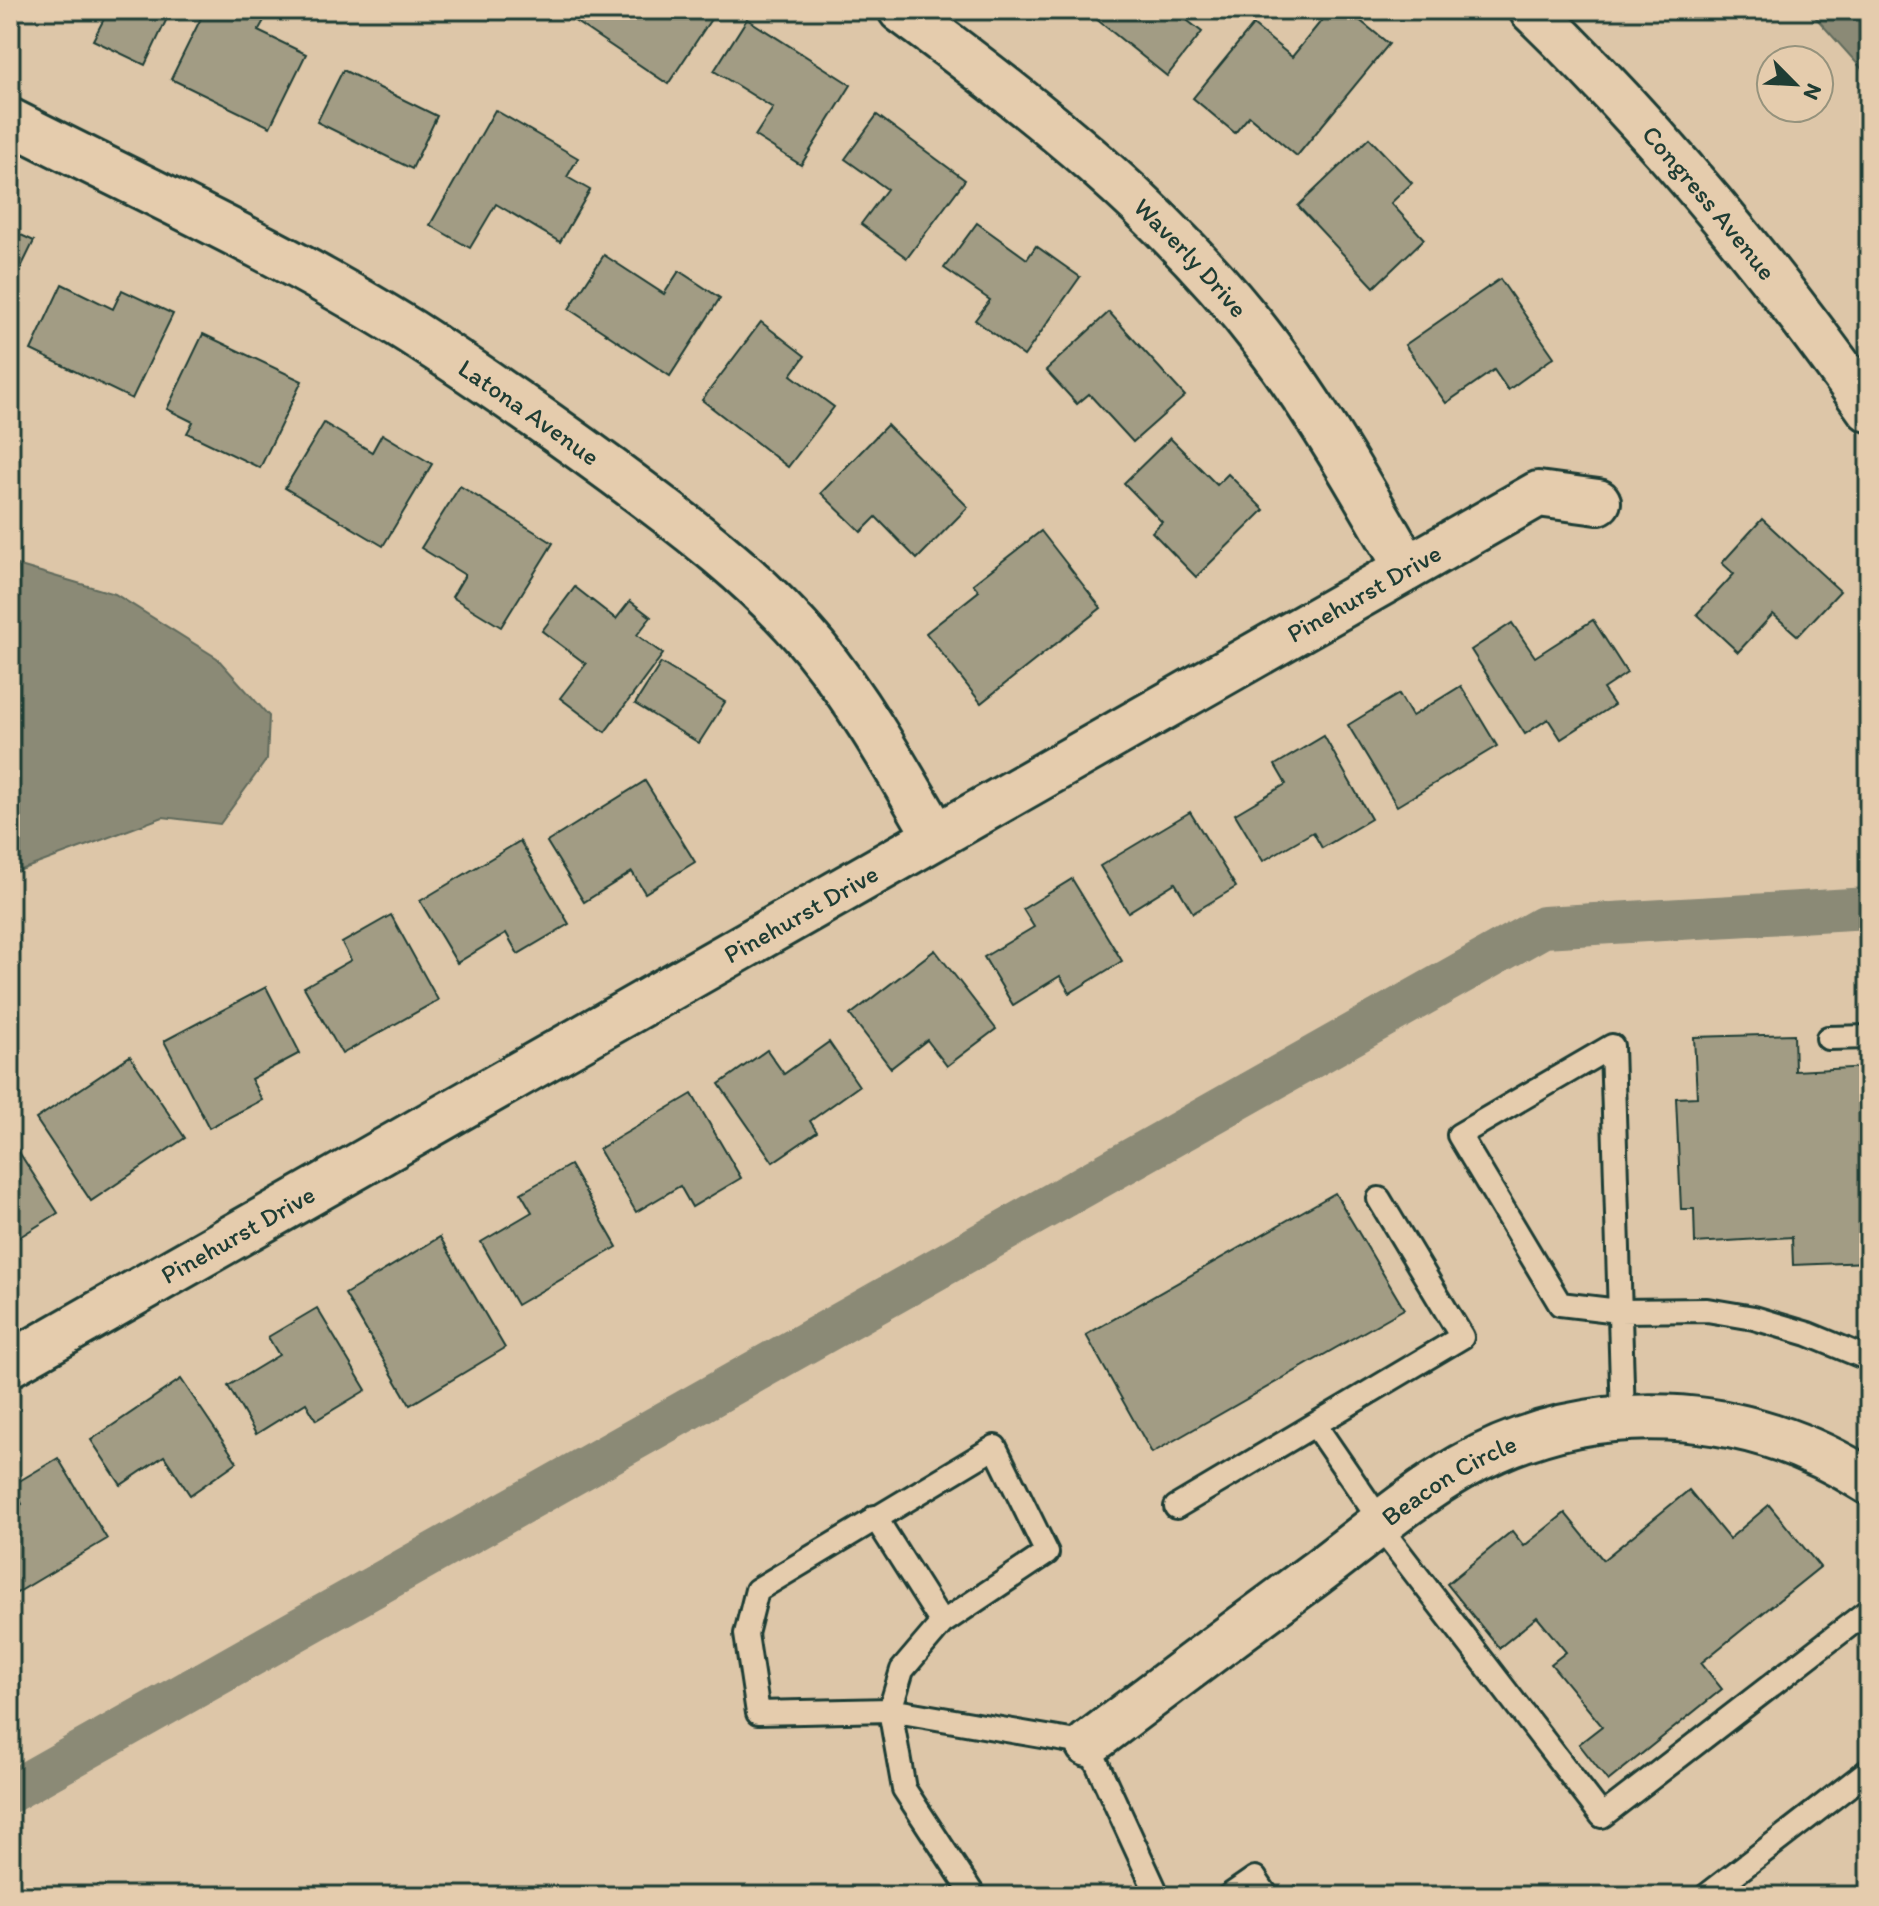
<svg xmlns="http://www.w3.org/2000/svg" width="1879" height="1906" font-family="Itim,sans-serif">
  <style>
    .water { fill: #8b8a76; stroke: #606b5c; stroke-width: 2 }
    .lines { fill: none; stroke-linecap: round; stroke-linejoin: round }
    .canal { stroke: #8b8a76; stroke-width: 42 }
    .building { fill: #a29c84; stroke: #1f3d34; stroke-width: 2 }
    .lane-casing { stroke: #1f3d34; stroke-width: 28 }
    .street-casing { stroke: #1f3d34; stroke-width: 50 }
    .secondary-casing { stroke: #1f3d34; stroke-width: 50 }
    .lane { stroke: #e5ccad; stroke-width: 22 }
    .street { stroke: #e5ccad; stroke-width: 44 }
    .secondary { stroke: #e5ccad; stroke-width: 44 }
    .labels { text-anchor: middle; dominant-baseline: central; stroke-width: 6; stroke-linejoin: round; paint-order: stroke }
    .street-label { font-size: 26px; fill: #1f3d34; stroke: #e5ccad }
  </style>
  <rect width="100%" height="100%" fill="#ddc6a8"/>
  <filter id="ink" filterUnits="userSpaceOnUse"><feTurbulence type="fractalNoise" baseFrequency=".0125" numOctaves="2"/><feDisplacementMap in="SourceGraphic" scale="16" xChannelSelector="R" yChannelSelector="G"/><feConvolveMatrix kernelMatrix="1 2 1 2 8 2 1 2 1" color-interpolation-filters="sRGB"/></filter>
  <g filter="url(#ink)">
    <!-- water -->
    <g class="water">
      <polygon points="1809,10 1869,10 1869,77"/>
      <polygon points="10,563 115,594 217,658 269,716 267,759 220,824 163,817 10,874"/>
    </g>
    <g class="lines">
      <!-- canal -->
      <polyline class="canal" points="10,1792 1543,927 1869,908"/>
    </g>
    <!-- building -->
    <g class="building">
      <polygon points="89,10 171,10 145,65 93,40 105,17"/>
      <polygon points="205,10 252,10 266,17 258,31 306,54 270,127 171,79"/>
      <polygon points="579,10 717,10 668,84 573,20"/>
      <polygon points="1085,10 1174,10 1202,32 1167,76"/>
      <polygon points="1330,10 1347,10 1389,44 1297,156 1249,116 1235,133 1193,98 1253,25 1292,57"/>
      <polygon points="747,19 851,85 801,165 755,136 773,108 714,71"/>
      <polygon points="343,70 437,116 412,169 317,122"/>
      <polygon points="495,110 578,158 567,177 590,190 560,242 496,204 470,248 430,225"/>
      <polygon points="877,115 965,180 907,258 861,224 887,189 845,159"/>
      <polygon points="1369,138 1412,183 1391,203 1424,239 1374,287 1298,206"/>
      <polygon points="977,223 1027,259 1036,246 1080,277 1024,356 975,320 990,300 944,268"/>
      <polygon points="10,230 34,241 10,290"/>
      <polygon points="604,255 664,294 679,271 720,298 670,376 569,309"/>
      <polygon points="1500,279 1554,357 1508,390 1494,370 1446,403 1405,345"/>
      <polygon points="62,284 113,309 122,290 173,314 132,399 31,350"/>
      <polygon points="1109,312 1185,396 1133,442 1089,394 1077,404 1046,370"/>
      <polygon points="761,322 805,356 791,375 834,407 788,467 702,400"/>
      <polygon points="203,334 302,381 260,468 187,433 193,422 167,409"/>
      <polygon points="324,423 372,452 382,434 432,464 383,546 285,488"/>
      <polygon points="887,425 968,507 917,559 876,517 861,532 821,493"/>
      <polygon points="1170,438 1217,485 1228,474 1264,510 1196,577 1152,532 1162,522 1124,483"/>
      <polygon points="460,486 553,543 501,627 452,597 465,575 421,548"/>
      <polygon points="1762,519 1840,591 1798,636 1773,614 1738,652 1697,614 1734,574 1722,563"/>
      <polygon points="1041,531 1101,608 981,703 926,633 979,591 973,584"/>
      <polygon points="575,587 616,619 630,601 651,617 637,635 663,654 605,732 560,698 586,664 542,631"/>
      <polygon points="1593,620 1627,673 1603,689 1614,705 1561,739 1548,719 1525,734 1471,650 1512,623 1535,657"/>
      <polygon points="661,663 725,702 699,743 635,704"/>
      <polygon points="1461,686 1497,746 1397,806 1348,725 1399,694 1412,716"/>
      <polygon points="1324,736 1371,819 1322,848 1313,832 1263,861 1235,814 1286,784 1275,765"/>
      <polygon points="645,781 695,862 645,893 632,872 584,902 547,842"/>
      <polygon points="1190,812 1236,887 1193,913 1175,883 1128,912 1100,866"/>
      <polygon points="520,841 569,924 518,954 506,933 457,963 420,901"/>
      <polygon points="1072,879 1122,961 1070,993 1060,976 1013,1005 984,957 1034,927 1023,909"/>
      <polygon points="391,915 438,1000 342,1054 304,987 351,960 342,943"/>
      <polygon points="935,950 996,1029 947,1066 927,1040 891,1068 850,1015"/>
      <polygon points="266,987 300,1053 251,1079 262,1100 209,1128 164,1041"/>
      <polygon points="1794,1034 1795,1071 1869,1067 1869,1262 1793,1265 1792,1237 1695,1243 1694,1209 1681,1209 1676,1098 1697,1097 1694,1037"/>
      <polygon points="829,1042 859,1086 810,1121 817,1132 773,1162 719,1084 767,1050 784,1074"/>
      <polygon points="130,1056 185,1138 91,1201 36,1119"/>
      <polygon points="692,1094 741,1178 692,1207 680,1186 636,1212 599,1149"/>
      <polygon points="10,1138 58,1213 10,1243"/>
      <polygon points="570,1165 617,1247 517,1305 481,1242 532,1212 521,1193"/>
      <polygon points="1335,1193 1404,1309 1152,1453 1086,1335"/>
      <polygon points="440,1237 505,1348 410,1405 345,1294"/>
      <polygon points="317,1308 366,1390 316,1420 306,1403 256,1434 228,1386 279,1355 268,1337"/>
      <polygon points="181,1379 237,1462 190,1495 164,1456 121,1485 91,1440"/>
      <polygon points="58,1458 107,1539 10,1597 10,1512 22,1504 11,1486"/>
      <polygon points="1689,1490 1729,1539 1769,1505 1820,1567 1701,1663 1722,1689 1608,1781 1579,1744 1602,1726 1551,1664 1566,1652 1537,1617 1499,1648 1447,1584 1512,1531 1524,1546 1565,1513 1603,1560"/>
    </g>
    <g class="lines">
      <defs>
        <g id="lane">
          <polyline points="1828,1038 1869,1037"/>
          <polyline points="1623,1418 1612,1046 1459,1135 1560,1304 1619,1311 1707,1310 1754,1318 1808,1334 1869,1359"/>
          <polyline points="1315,1425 1382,1523"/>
          <polyline points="1176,1507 1462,1337 1379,1199"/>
          <polyline points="875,1517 942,1623"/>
          <polyline points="1379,1526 1602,1816 1869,1610"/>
          <polyline points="974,1896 904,1789 890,1710 902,1670 942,1623 1047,1553 995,1447 757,1590 746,1634 758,1713 890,1710 1088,1744 1158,1896"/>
          <polyline points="1229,1896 1255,1878 1267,1896"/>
          <polyline points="1706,1896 1869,1770"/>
        </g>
        <g id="street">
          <path id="s1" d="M 901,10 C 1033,107 1165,211 1265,342 C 1319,413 1363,491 1407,568"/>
          <path id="s2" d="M 10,121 C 144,189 283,252 411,332 C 481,377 548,424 615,473 C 685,525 759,580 815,648 C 862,706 898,771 936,836"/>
          <path id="s3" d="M 10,1364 L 1538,494 L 1598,502"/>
          <path id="s4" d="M 1088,1744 C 1163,1687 1239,1630 1315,1574 C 1363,1538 1410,1497 1462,1467 C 1591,1394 1746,1403 1869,1482"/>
        </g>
        <g id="secondary">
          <path id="s5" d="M 1532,10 C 1658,132 1768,266 1869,409"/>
        </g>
      </defs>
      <!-- lane casing -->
      <use href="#lane" class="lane-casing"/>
      <!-- street casing -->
      <use href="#street" class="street-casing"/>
      <!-- secondary casing -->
      <use href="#secondary" class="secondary-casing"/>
      <!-- lane -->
      <use href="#lane" class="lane"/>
      <!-- street -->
      <use href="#street" class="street"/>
      <!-- secondary -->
      <use href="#secondary" class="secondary"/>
    </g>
  </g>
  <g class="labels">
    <!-- street labels -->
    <g class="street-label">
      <text stroke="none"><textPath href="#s5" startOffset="262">Congress Avenue</textPath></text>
      <text stroke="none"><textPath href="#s1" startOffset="382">Waverly Drive</textPath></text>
      <text stroke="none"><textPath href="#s2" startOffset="596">Latona Avenue</textPath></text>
      <text stroke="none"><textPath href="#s3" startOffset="1558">Pinehurst Drive</textPath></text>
      <text stroke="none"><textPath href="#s3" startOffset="910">Pinehurst Drive</textPath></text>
      <text stroke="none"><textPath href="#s3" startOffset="262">Pinehurst Drive</textPath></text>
      <text stroke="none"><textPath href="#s4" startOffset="448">Beacon Circle</textPath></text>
    </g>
  </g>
  <!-- margin -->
  <rect width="1879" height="1906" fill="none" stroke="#e5ccad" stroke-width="40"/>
  <rect x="20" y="20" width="1839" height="1866" fill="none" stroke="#1f3d34" stroke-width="3" filter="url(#ink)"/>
  <!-- north arrow -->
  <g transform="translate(1795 84) rotate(114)"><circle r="38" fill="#e5ccad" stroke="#96937d" stroke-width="2"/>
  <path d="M0-6L14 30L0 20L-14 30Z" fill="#1f3d34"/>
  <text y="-12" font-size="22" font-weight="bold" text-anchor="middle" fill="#1f3d34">N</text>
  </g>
</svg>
